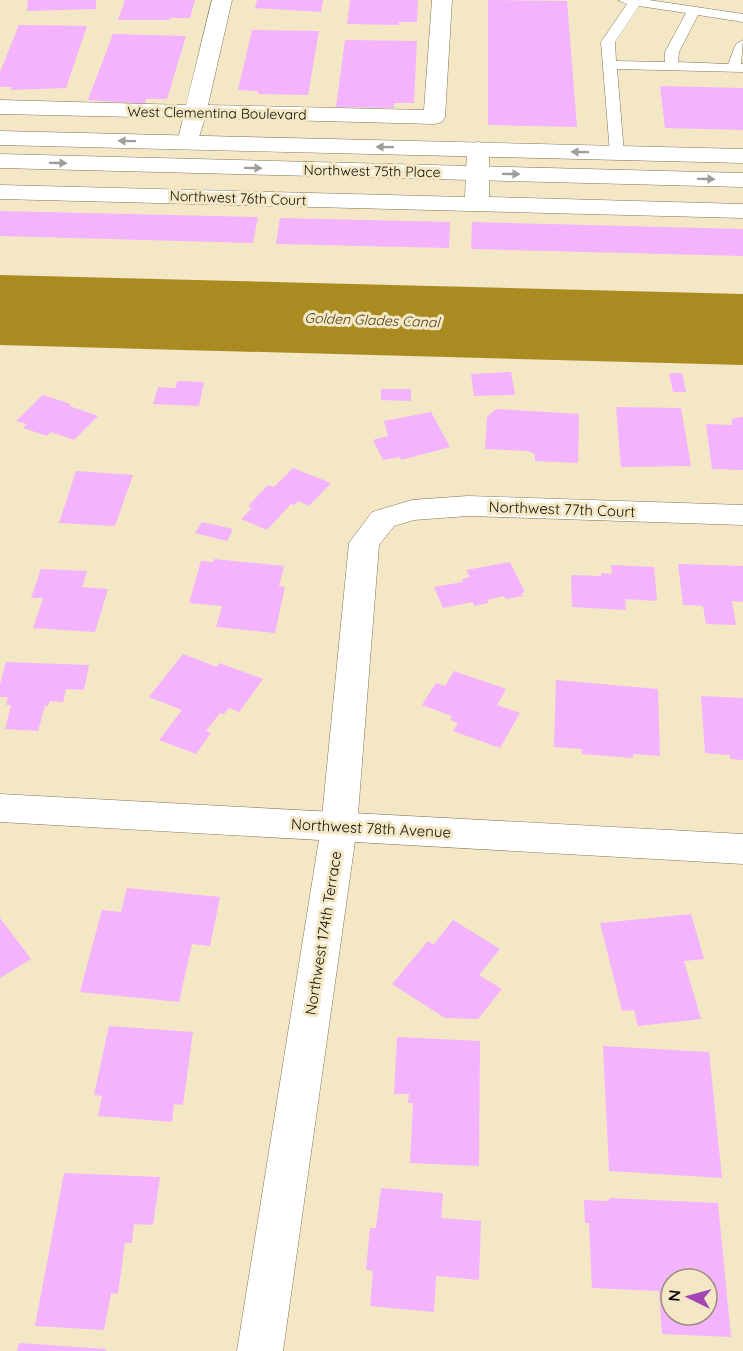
<svg xmlns="http://www.w3.org/2000/svg" width="743" height="1351" font-family="Quicksand,sans-serif">
  <style>
    .water { fill: #aa8b22 }
    .building { fill: #f3b3fe; fill-rule: evenodd }
    .lines { fill: none; stroke-linecap: round; stroke-linejoin: round }
    .service-casing { stroke: #807557; stroke-width: 1 }
    .minor-casing { stroke: #807557; stroke-width: 1 }
    .tertiary-casing { stroke: #807557; stroke-width: 1 }
    .service { fill: #fff; fill-rule: evenodd }
    .minor { fill: #fff; fill-rule: evenodd }
    .tertiary { fill: #fff; fill-rule: evenodd }
    .oneway { fill: #9f9e9a }
    .labels { text-anchor: middle; dominant-baseline: central; stroke-width: 6; stroke-linejoin: round; paint-order: stroke }
    .far-street-label { font-size: 14px; fill: #100c03; stroke: #f3e7c6 }
    .far-water-label { font-size: 14px; font-style: italic; fill: #4b3e15; stroke: #f3e7c6 }
    .street-label { font-size: 15px; fill: #100c03; stroke: #f3e7c6 }
  </style>
  <rect width="100%" height="100%" fill="#f3e7c6"/>
  <!-- water -->
  <polygon class="water" points="0,275 743,294 743,365 0,345"/>
  <!-- building -->
  <g class="building">
    <polygon points="28,0 96,0 96,9 27,11"/>
    <polygon points="125,0 195,0 190,18 170,18 169,20 118,20"/>
    <polygon points="257,0 323,0 321,12 255,8"/>
    <polygon points="350,0 418,0 417,22 399,22 399,25 347,24"/>
    <polygon points="488,0 567,1 577,127 488,125"/>
    <polygon points="19,25 87,26 66,88 11,90 12,87 0,87 0,72"/>
    <polygon points="252,30 319,31 308,95 258,94 258,91 238,90"/>
    <polygon points="113,34 186,36 167,99 146,99 145,104 88,100"/>
    <polygon points="345,40 417,41 414,103 394,103 394,108 336,107"/>
    <polygon points="660,86 743,88 743,130 665,128"/>
    <polygon points="0,211 258,217 253,243 0,236"/>
    <polygon points="280,218 450,222 449,248 276,244"/>
    <polygon points="472,222 743,229 743,256 471,249"/>
    <polygon points="511,372 515,395 474,396 471,374"/>
    <polygon points="669,373 682,373 686,392 673,392"/>
    <polygon points="177,381 204,382 199,406 153,404 158,387 176,388"/>
    <polygon points="381,389 411,389 411,401 381,400"/>
    <polygon points="43,395 71,404 69,406 98,416 74,440 51,432 47,436 23,428 27,424 16,421"/>
    <polygon points="616,407 681,408 691,466 621,467"/>
    <polygon points="496,409 579,414 578,463 535,461 535,454 528,451 485,449 487,417"/>
    <polygon points="431,412 450,447 401,460 400,457 383,460 373,440 388,436 384,421"/>
    <polygon points="740,417 743,417 743,470 712,469 706,424 732,425 732,419"/>
    <polygon points="293,468 331,483 309,506 298,501 294,505 291,504 267,530 241,519 252,508 248,506 268,485 274,487"/>
    <polygon points="76,471 133,475 115,526 59,523"/>
    <polygon points="202,522 233,529 227,541 195,533"/>
    <polygon points="214,559 284,566 279,586 285,587 275,633 216,627 222,606 189,603 201,561 213,562"/>
    <polygon points="510,562 525,592 521,593 523,596 506,599 504,596 487,600 489,603 474,606 473,602 443,608 434,587 463,582 462,579 470,577 466,570"/>
    <polygon points="678,564 743,566 743,602 732,601 736,625 706,624 703,606 683,605"/>
    <polygon points="611,565 654,567 657,601 625,599 626,610 572,607 571,575 601,576 601,573 612,574"/>
    <polygon points="41,569 87,571 82,587 108,589 95,632 33,628 43,598 31,598"/>
    <polygon points="183,654 217,667 219,663 263,679 239,712 229,708 224,714 220,713 206,731 211,733 196,754 159,740 182,710 149,697"/>
    <polygon points="6,662 89,665 84,690 66,689 63,702 50,701 48,706 45,706 38,731 5,729 11,705 6,705 8,697 0,697 0,684"/>
    <polygon points="454,671 506,689 497,705 520,713 500,748 453,731 458,723 450,720 452,716 422,705 436,683 445,686"/>
    <polygon points="556,680 658,689 660,756 633,754 633,758 582,754 582,749 554,747"/>
    <polygon points="701,696 743,698 743,760 730,759 730,755 705,753"/>
    <polygon points="127,888 220,897 210,946 192,944 179,1002 80,992 102,910 121,912"/>
    <polygon points="691,914 704,959 684,961 701,1019 638,1026 634,1010 622,1011 600,923"/>
    <polygon points="0,918 31,959 0,978"/>
    <polygon points="453,920 500,949 479,975 502,989 478,1019 445,1018 392,984 428,941 433,945"/>
    <polygon points="109,1026 193,1032 183,1105 174,1104 172,1122 98,1116 102,1096 94,1095"/>
    <polygon points="397,1037 480,1041 479,1166 410,1163 413,1103 408,1103 409,1094 394,1094"/>
    <polygon points="603,1046 709,1052 722,1178 609,1171"/>
    <polygon points="64,1173 160,1177 153,1225 134,1224 132,1243 125,1243 118,1294 111,1293 104,1330 35,1326"/>
    <polygon points="381,1188 443,1193 441,1218 481,1221 479,1280 436,1276 434,1312 370,1306 373,1271 366,1270 370,1228 376,1228"/>
    <path d="M 609,1198 L 718,1203 L 731,1337 L 662,1334 L 659,1291 L 592,1288 L 589,1223 L 585,1223 L 584,1200 L 609,1201 ZM 671,1279 L 707,1279 L 707,1315 L 671,1315 Z"/>
    <polygon points="19,1343 106,1349 106,1351 17,1351"/>
  </g>
  <g class="lines">
    <defs>
      <path id="service" d="M 618,0 L 649,0 L 743,14 L 743,22 L 698,15 L 679,52 L 678,62 L 728,64 L 736,44 L 743,40 L 741,64 L 743,64 L 743,72 L 617,69 L 624,153 L 617,157 L 610,153 L 601,42 L 627,4 ZM 639,6 L 686,13 L 665,52 L 665,62 L 616,61 L 615,42 Z"/>
      <g id="minor">
        <polygon points="212,0 232,0 208,105 424,110 432,0 452,0 445,117 442,122 434,124 205,118 198,140 190,142 182,140 179,135 183,118 0,114 0,100 186,105"/>
        <polygon points="478,142 486,144 489,149 489,197 743,204 743,218 0,199 0,185 465,197 467,149 470,144"/>
        <polygon points="468,496 743,505 743,525 468,516 414,520 394,526 379,545 357,827 283,1351 237,1351 321,827 349,543 372,512 412,500"/>
      </g>
      <g id="tertiary">
        <polygon points="0,131 743,149 743,163 0,145"/>
        <polygon points="0,154 743,173 743,187 0,168"/>
        <polygon points="0,794 743,834 743,864 0,822"/>
      </g>
    </defs>
    <!-- service casing -->
    <use href="#service" class="service-casing"/>
    <!-- minor casing -->
    <use href="#minor" class="minor-casing"/>
    <!-- tertiary casing -->
    <use href="#tertiary" class="tertiary-casing"/>
    <!-- service -->
    <use href="#service" class="service"/>
    <!-- minor -->
    <use href="#minor" class="minor"/>
    <!-- tertiary -->
    <use href="#tertiary" class="tertiary"/>
  </g>
  <!-- one-way arrows -->
  <defs><path id="oneway-solid" d="M-6-.8H1V-3.2L6.5 0L1 3.2V.8H-6Z" transform="scale(1.5)"/></defs>
  <g class="oneway">
    <use href="#oneway-solid" transform="translate(127 141) rotate(-179)"/>
    <use href="#oneway-solid" transform="translate(385 147) rotate(-179)"/>
    <use href="#oneway-solid" transform="translate(580 152) rotate(-179)"/>
    <use href="#oneway-solid" transform="translate(58 163) rotate(1)"/>
    <use href="#oneway-solid" transform="translate(253 168) rotate(1)"/>
    <use href="#oneway-solid" transform="translate(511 174) rotate(1)"/>
    <use href="#oneway-solid" transform="translate(706 179) rotate(1)"/>
  </g>
  <g class="labels">
    <!-- far-street labels -->
    <g class="far-street-label">
      <text transform="translate(217 113) rotate(1)">West Clementina Boulevard</text>
      <text transform="translate(372 171) rotate(1)">Northwest 75th Place</text>
      <text transform="translate(238 198) rotate(2)">Northwest 76th Court</text>
    </g>
    <!-- far-water labels -->
    <g class="far-water-label">
      <text transform="translate(372 320) rotate(2)">Golden Glades Canal</text>
    </g>
    <!-- street labels -->
    <g class="street-label">
      <text transform="translate(562 509) rotate(2)">Northwest 77th Court</text>
      <text transform="translate(371 828) rotate(3)">Northwest 78th Avenue</text>
      <text transform="translate(323 933) rotate(-81)">Northwest 174th Terrace</text>
    </g>
  </g>
  <!-- north arrow -->
  <g transform="translate(689 1297) rotate(275)"><circle r="28" fill="#f3e7c6" stroke="#988f78" stroke-width="1.5"/>
  <path d="M0-4.5L10 22L0 15L-10 22Z" fill="#a348b2"/>
  <text y="-9" font-size="16" font-weight="bold" text-anchor="middle" fill="#100c03">N</text>
  </g>
</svg>
